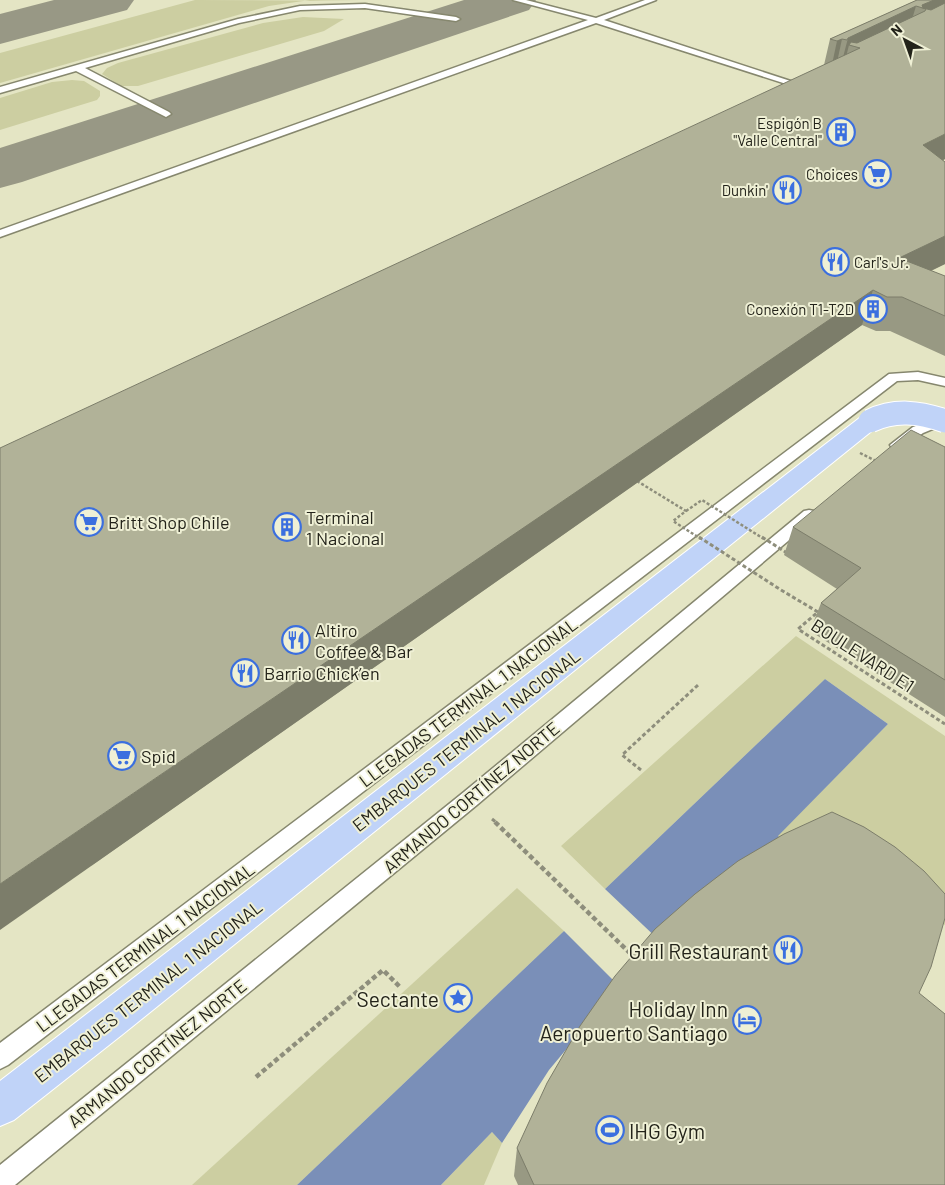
<svg xmlns="http://www.w3.org/2000/svg" width="945" height="1185" font-family="Barlow,sans-serif">
  <style>
    .built { fill: #e4e5c4 }
    .green { fill: #cccea1 }
    .water { fill: #7a8fb8 }
    .lines { fill: none; stroke-linecap: round; stroke-linejoin: round }
    .taxiway { fill: #989885; fill-rule: evenodd }
    .lane-casing { stroke: #86876e; stroke-width: 3 }
    .highway-casing { stroke: #fff; stroke-width: 2 }
    .path-far1 { stroke: #8e8e7c; stroke-width: 3; stroke-dasharray: 4 2.5; stroke-linecap: butt }
    .path { stroke: #8e8e7c; stroke-width: 4.5; stroke-dasharray: 5 3; stroke-linecap: butt }
    .lane { fill: #fff; fill-rule: evenodd }
    .highway { fill: #c0d3f8; fill-rule: evenodd }
    .highway-bridge-casing { stroke: #fff; stroke-width: 25; stroke-linecap: butt }
    .path-bridge-far1 { stroke: #8e8e7c; stroke-width: 2.5; stroke-dasharray: 3 2; stroke-linecap: butt }
    .path-bridge { stroke: #8e8e7c; stroke-width: 3; stroke-dasharray: 4 2.5; stroke-linecap: butt }
    .highway-bridge { stroke: #c0d3f8; stroke-width: 23 }
    .wall { fill: #989983 }
    .shaded-wall { fill: #7c7d6a }
    .building { fill: #b1b298; stroke: #7c7d6a }
    .labels { text-anchor: middle; dominant-baseline: central; stroke-width: 4; stroke-linejoin: round; paint-order: stroke }
    .far-poi-label { font-size: 15px; fill: #23231a; stroke: #eff0d5; text-anchor: end }
    .poi-label { font-size: 18px; fill: #23231a; stroke: #eff0d5; text-anchor: start }
    .street-label { font-size: 18px; fill: #23231a; stroke: #eff0d5 }
    .near-poi-label { font-size: 21px; fill: #23231a; stroke: #eff0d5; text-anchor: end }
  </style>
  <rect width="100%" height="100%" fill="#eff0d5"/>
  <!-- built -->
  <rect class="built" x="0" y="0" width="945" height="1185"/>
  <!-- green -->
  <g class="green">
    <polygon points="195,0 360,1 310,0 269,6 0,83 0,53"/>
    <polygon points="303,17 344,19 324,31 138,86 121,86 102,74 107,68 118,63 263,23"/>
    <polygon points="72,80 84,81 100,91 100,96 97,100 0,130 0,98 52,82"/>
    <polygon points="796,636 945,736 945,925 827,832 798,854 777,836 888,724 825,679 605,889 561,846"/>
    <polygon points="517,888 564,931 297,1185 192,1185"/>
    <polygon points="492,1132 502,1143 484,1185 441,1185"/>
  </g>
  <!-- water -->
  <g class="water">
    <polygon points="825,679 888,724 778,836 784,842 662,943 605,889"/>
    <polygon points="564,931 619,986 549,1070 502,1143 492,1132 441,1185 297,1185"/>
  </g>
  <g class="lines">
    <!-- taxiway -->
    <g class="taxiway">
      <polygon points="54,0 134,0 127,10 0,44 0,14"/>
      <polygon points="464,0 536,0 529,10 22,182 0,188 0,148"/>
    </g>
    <defs>
      <g id="lane">
        <polygon points="513,0 526,0 596,18 645,0 656,0 604,20 809,87 802,89 596,23 0,237 0,230 588,20"/>
        <polygon points="365,4 456,17 460,19 456,21 365,8 300,10 239,23 85,68 169,112 171,114 166,117 76,71 0,93 0,87 238,19 300,6"/>
        <polygon points="918,372 945,378 945,386 918,380 897,381 8,1065 0,1069 0,1043 889,374"/>
        <polygon points="945,416 945,424 923,433 902,448 892,448 890,445 913,427"/>
        <polygon points="809,510 814,511 817,515 814,519 478,804 15,1185 0,1185 0,1165 464,792 804,511"/>
      </g>
      <polygon id="highway" points="870,414 878,416 882,421 878,426 123,1034 14,1120 0,1126 0,1081 862,416"/>
    </defs>
    <!-- lane casing -->
    <use href="#lane" class="lane-casing"/>
    <!-- highway casing -->
    <use href="#highway" class="highway-casing"/>
    <!-- path-far1 -->
    <g class="path-far1">
      <polyline points="781,590 818,612 798,629 945,724"/>
      <polyline points="641,770 622,755 698,685"/>
      <polyline points="492,819 497,823"/>
    </g>
    <!-- path -->
    <g class="path">
      <polyline points="495,822 635,958"/>
      <polyline points="256,1077 383,970 400,987"/>
    </g>
    <!-- lane -->
    <use href="#lane" class="lane"/>
    <!-- highway -->
    <use href="#highway" class="highway"/>
    <defs>
      <path id="highway-bridge" d="M 870,421 C 895,409 919,412 945,421"/>
    </defs>
    <!-- highway-bridge casing -->
    <use href="#highway-bridge" class="highway-bridge-casing"/>
    <!-- path-bridge-far1 -->
    <g class="path-bridge-far1">
      <polyline points="860,453 876,461"/>
      <polyline points="637,481 686,511 673,521 701,539"/>
      <polyline points="686,511 702,500 764,539"/>
    </g>
    <!-- path-bridge -->
    <g class="path-bridge">
      <polyline points="699,537 781,590"/>
      <polyline points="762,537 787,553"/>
    </g>
    <!-- highway-bridge -->
    <use href="#highway-bridge" class="highway-bridge"/>
  </g>
  <!-- wall -->
  <g class="wall">
    <polygon points="917,0 945,0 945,159 943,160 945,162 945,264 931,271 945,276 945,356 890,331 876,331 862,325 91,866 824,65 830,39"/>
    <polygon points="945,447 945,717 810,631 821,603 837,589 784,555 793,527"/>
    <polygon points="919,993 945,1185 518,1185 514,1176 517,1148"/>
  </g>
  <!-- shaded-wall -->
  <g class="shaded-wall">
    <polygon points="934,0 945,0 945,18 926,9 921,8 922,5"/>
    <polygon points="916,6 908,33 860,48 849,45 844,65 840,69 848,38"/>
    <polygon points="842,39 836,67 831,69 837,41"/>
    <polygon points="945,134 945,159 913,176 923,145"/>
    <polygon points="945,236 945,264 888,291 899,258"/>
    <polygon points="873,290 862,325 0,930 0,884"/>
  </g>
  <!-- building -->
  <g class="building">
    <polygon points="917,0 934,0 922,5 923,8 931,10 945,3 945,134 923,145 945,162 945,236 899,258 945,276 945,316 902,297 887,297 873,290 0,884 0,448 860,48 849,45 851,42 857,43 925,11 926,9 916,6 848,38 847,40 842,39 837,41 830,39"/>
    <polygon points="911,430 945,447 945,680 821,603 861,568 793,527"/>
    <polygon points="832,812 864,827 895,847 924,871 945,894 945,918 931,967 919,993 945,1014 945,1185 534,1185 517,1148 547,1083 580,1026 615,976 655,929 695,894 738,861 784,834"/>
  </g>
  <!-- icons -->
  <defs>
    <symbol id="building-ring" viewBox="-11 -11 22 22"><circle r="9.5" fill="#eff0d5" stroke="#3b6fdf" stroke-width="1.5"/><path d="M-4-6H4V6H1V3H-1V6H-4ZM-2.5-4.3h1.7v1.8h-1.7ZM.8-4.3h1.7v1.8H.8ZM-2.5-1h1.7V.8h-1.7ZM.8-1h1.7V.8H.8Z" fill="#3b6fdf"/></symbol>
    <symbol id="supermarket-ring" viewBox="-11 -11 22 22"><circle r="9.5" fill="#eff0d5" stroke="#3b6fdf" stroke-width="1.5"/><path d="M-6-5.5h2.5l.6 2H6L4.5 2H-2.5L-4.4-4H-6ZM-1.5 3.2a1.3 1.3 0 1 0 .1 0ZM3 3.2a1.3 1.3 0 1 0 .1 0Z" fill="#3b6fdf"/></symbol>
    <symbol id="restaurant-ring" viewBox="-11 -11 22 22"><circle r="9.5" fill="#eff0d5" stroke="#3b6fdf" stroke-width="1.5"/><path d="M-5-6h1v4h1v-4h1v4h1v-4h1v5L-1.5 .5V6h-2V.5L-5-1ZM5-6V6H3V1.5H1.5Q1.5-4 5-6Z" fill="#3b6fdf"/></symbol>
    <symbol id="sight-ring" viewBox="-11 -11 22 22"><circle r="9.5" fill="#eff0d5" stroke="#3b6fdf" stroke-width="1.5"/><path d="M0-6L1.8-2.2L6-1.7L2.9 1.2L3.7 5.4L0 3.3L-3.7 5.4L-2.9 1.2L-6-1.7L-1.8-2.2Z" fill="#3b6fdf"/></symbol>
    <symbol id="hotel-ring" viewBox="-11 -11 22 22"><circle r="9.5" fill="#eff0d5" stroke="#3b6fdf" stroke-width="1.5"/><path d="M-6-4.5h1.5V1H6V5H4.5V3h-9V5H-6ZM-4 0a1.8 1.8 0 1 1 3.6 0ZM.5 0V-2.5h3Q6-2.5 6 0Z" fill="#3b6fdf"/></symbol>
    <symbol id="stadium-ring" viewBox="-11 -11 22 22"><circle r="9.5" fill="#eff0d5" stroke="#3b6fdf" stroke-width="1.5"/><path d="M0-5a6.5 5 0 1 0 0 10a6.5 5 0 1 0 0-10ZM-3.5-1.8h7v3.6h-7Z" fill="#3b6fdf"/></symbol>
  </defs>
  <g fill-rule="evenodd">
    <use href="#building-ring" x="825" y="116" width="32" height="32"/>
    <use href="#supermarket-ring" x="861" y="158" width="32" height="32"/>
    <use href="#restaurant-ring" x="771" y="174" width="32" height="32"/>
    <use href="#restaurant-ring" x="819" y="246" width="32" height="32"/>
    <use href="#building-ring" x="857" y="293" width="32" height="32"/>
    <use href="#supermarket-ring" x="73" y="506" width="32" height="32"/>
    <use href="#building-ring" x="271" y="511" width="32" height="32"/>
    <use href="#restaurant-ring" x="280" y="624" width="32" height="32"/>
    <use href="#restaurant-ring" x="229" y="657" width="32" height="32"/>
    <use href="#supermarket-ring" x="106" y="740" width="32" height="32"/>
    <use href="#restaurant-ring" x="772" y="934" width="32" height="32"/>
    <use href="#sight-ring" x="442" y="982" width="32" height="32"/>
    <use href="#hotel-ring" x="731" y="1004" width="32" height="32"/>
    <use href="#stadium-ring" x="594" y="1114" width="32" height="32"/>
  </g>
  <g class="labels">
    <!-- far-poi labels -->
    <g class="far-poi-label">
      <text x="822" y="123">Espigón B<tspan x="822" dy="17">"Valle Central"</tspan></text>
      <text x="858" y="174">Choices</text>
      <text x="768" y="190">Dunkin'</text>
      <text x="854" y="262" text-anchor="start">Carl's Jr.</text>
      <text x="854" y="309">Conexión T1-T2D</text>
    </g>
    <!-- poi labels -->
    <g class="poi-label">
      <text x="306" y="517">Terminal<tspan x="306" dy="21">1 Nacional</tspan></text>
      <text x="108" y="522">Britt Shop Chile</text>
      <text x="315" y="630">Altiro<tspan x="315" dy="21">Coffee &amp; Bar</tspan></text>
      <text x="264" y="673">Barrio Chick’en</text>
      <text x="141" y="756">Spid</text>
    </g>
    <!-- street labels -->
    <g class="street-label">
      <text transform="translate(863 655) rotate(33)">BOULEVARD E1</text>
      <text transform="translate(468 702) rotate(-37)">LLEGADAS TERMINAL 1 NACIONAL</text>
      <text transform="translate(466 740) rotate(-38)">EMBARQUES TERMINAL 1 NACIONAL</text>
      <text transform="translate(471 797) rotate(-40)">ARMANDO CORTÍNEZ NORTE</text>
      <text transform="translate(145 947) rotate(-37)">LLEGADAS TERMINAL 1 NACIONAL</text>
      <text transform="translate(148 991) rotate(-38)">EMBARQUES TERMINAL 1 NACIONAL</text>
      <text transform="translate(157 1053) rotate(-39)">ARMANDO CORTÍNEZ NORTE</text>
    </g>
    <!-- near-poi labels -->
    <g class="near-poi-label">
      <text x="769" y="950">Grill Restaurant</text>
      <text x="439" y="998">Sectante</text>
      <text x="728" y="1008">Holiday Inn<tspan x="728" dy="24">Aeropuerto Santiago</tspan></text>
      <text x="629" y="1130" text-anchor="start">IHG Gym</text>
    </g>
  </g>
  <!-- north arrow -->
  <g transform="translate(905 40) rotate(319)" stroke="#eff0d5" stroke-width="4" paint-order="stroke">
  <path d="M0-4L9 19L0 12L-9 19Z" fill="#23231a"/>
  <text y="-8" font-size="14" font-weight="bold" text-anchor="middle" fill="#23231a">N</text>
  </g>
</svg>
